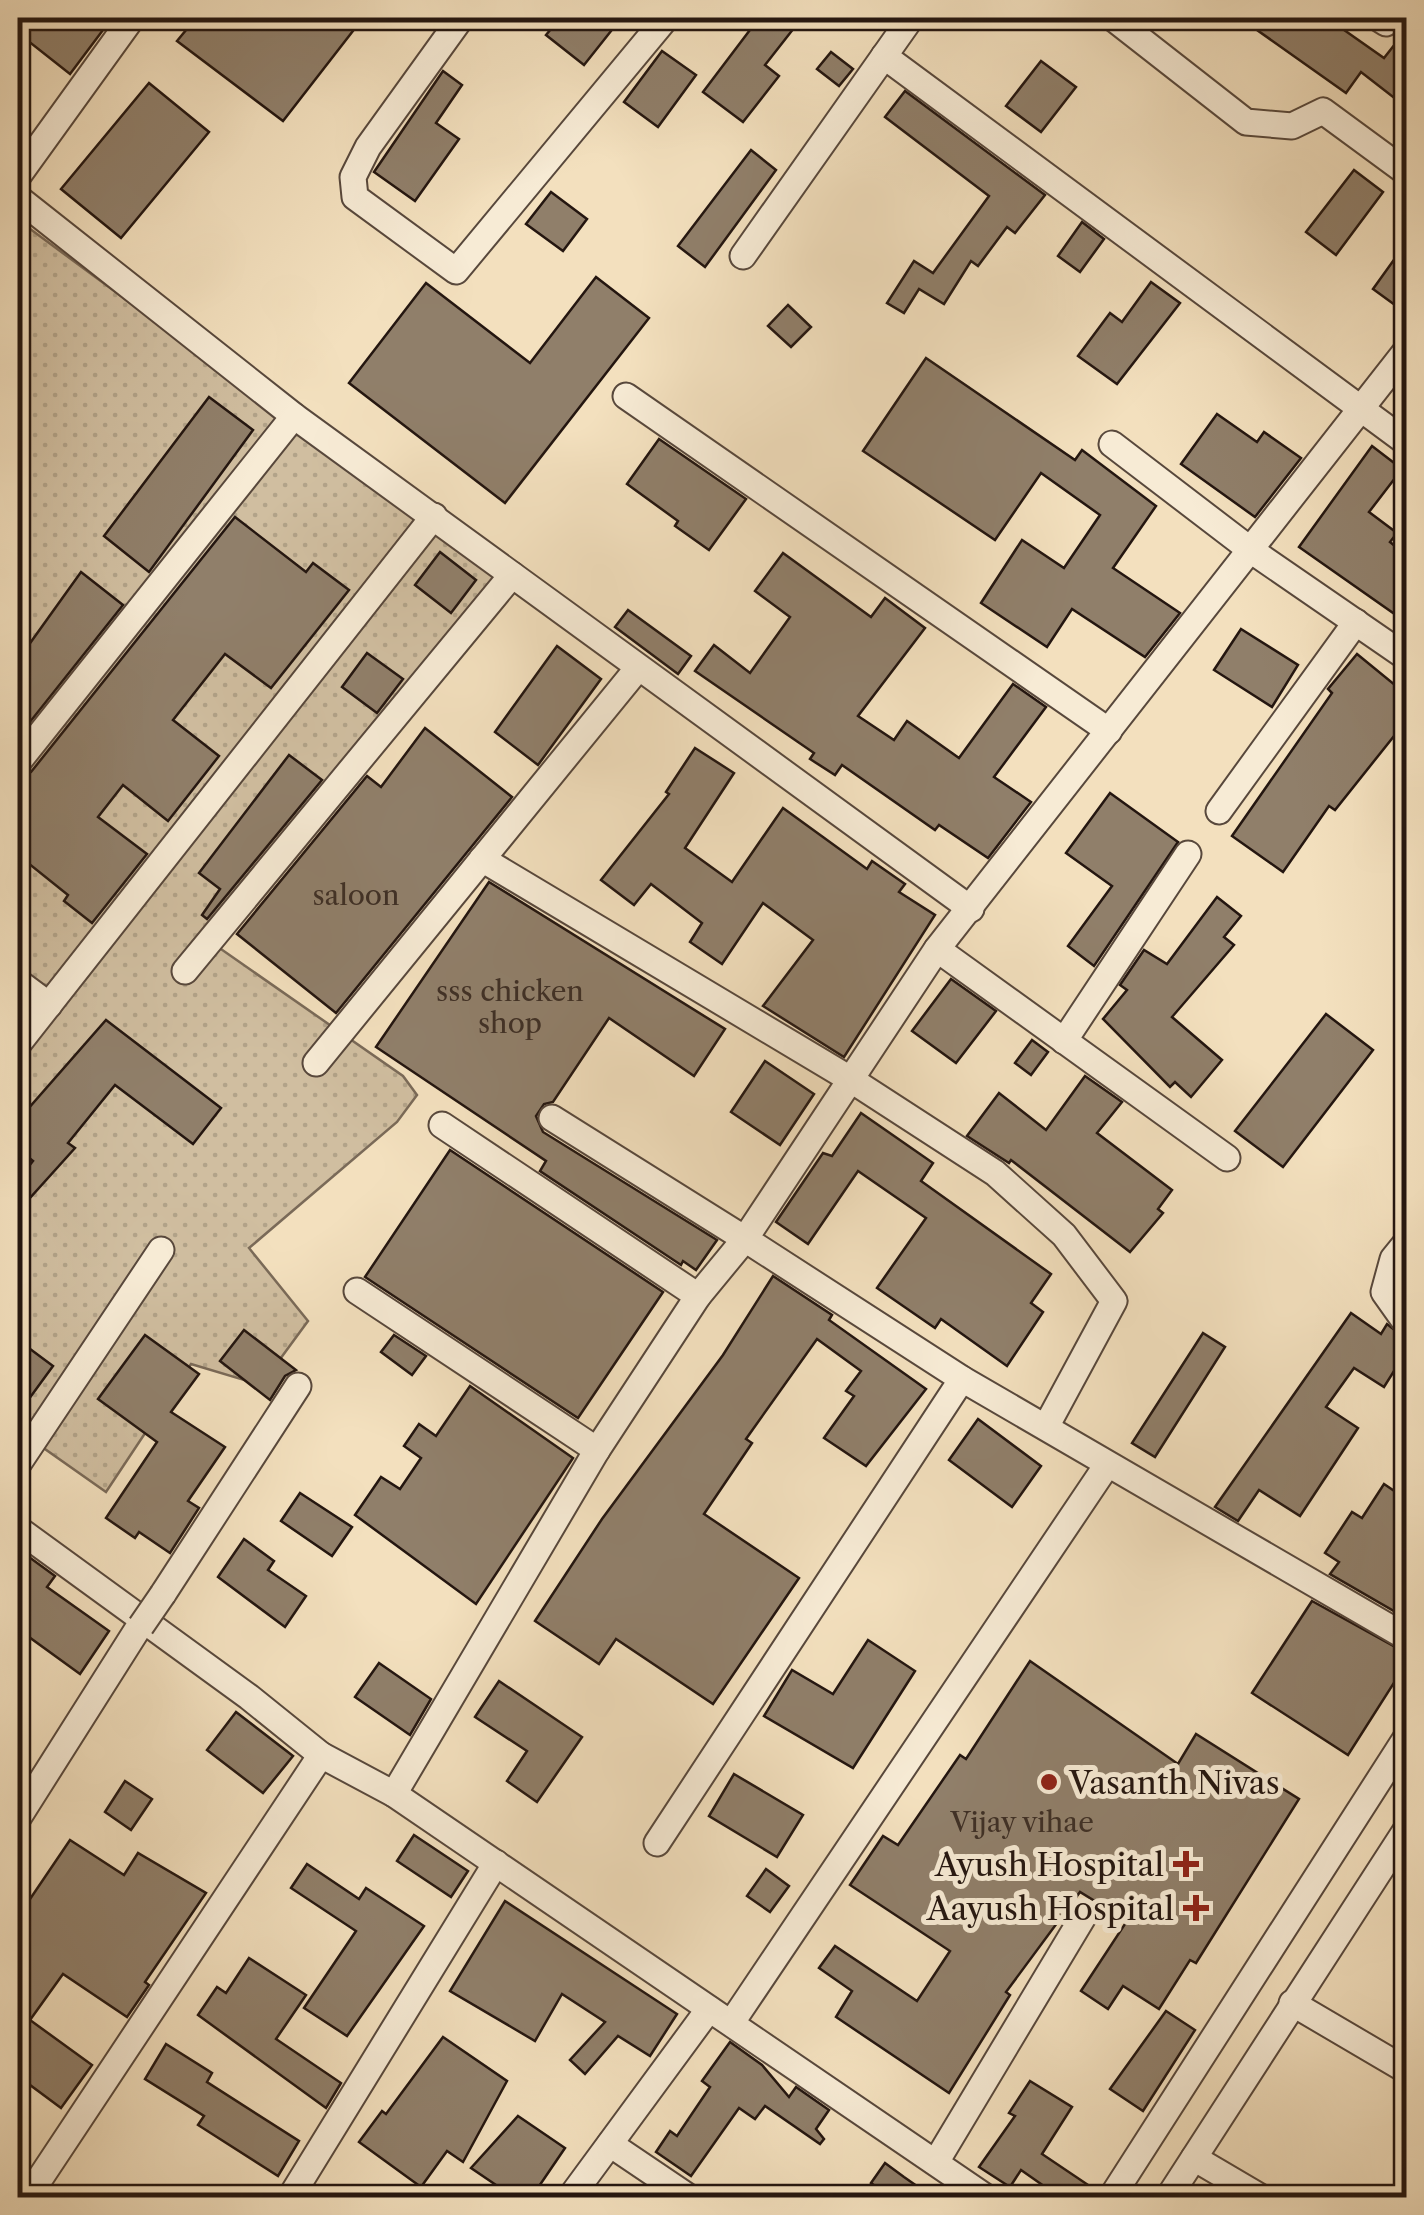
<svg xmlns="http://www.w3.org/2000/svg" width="1424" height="2215" font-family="'Libre Caslon Text',serif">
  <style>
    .grass { fill: url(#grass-dots); stroke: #7a6a58; stroke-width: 2.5 }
    .building { fill: #907f6a; stroke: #241610; stroke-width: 2.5 }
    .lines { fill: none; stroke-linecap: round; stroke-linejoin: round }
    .minor-casing { stroke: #58483c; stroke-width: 29 }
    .minor { stroke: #f7ebd5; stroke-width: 25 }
    .minor-bridge-casing { stroke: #58483c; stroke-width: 29; stroke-linecap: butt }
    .minor-bridge { stroke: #f7ebd5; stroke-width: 25 }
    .poi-dot { fill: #8f2418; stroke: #f7ebd5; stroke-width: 4 }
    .labels { text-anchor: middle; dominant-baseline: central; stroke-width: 10; stroke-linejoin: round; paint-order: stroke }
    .number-label { font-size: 28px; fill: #3f3026 }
    .poi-label { font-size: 32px; fill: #241610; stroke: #f7ebd5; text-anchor: end }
  </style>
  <defs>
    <pattern id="grass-dots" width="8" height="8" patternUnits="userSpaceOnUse" patternTransform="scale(2.5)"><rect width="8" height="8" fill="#d0bea0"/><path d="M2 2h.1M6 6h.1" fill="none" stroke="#b2a389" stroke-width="1.8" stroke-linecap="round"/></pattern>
  </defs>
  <rect width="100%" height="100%" fill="#f3e0be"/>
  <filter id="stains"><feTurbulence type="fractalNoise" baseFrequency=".002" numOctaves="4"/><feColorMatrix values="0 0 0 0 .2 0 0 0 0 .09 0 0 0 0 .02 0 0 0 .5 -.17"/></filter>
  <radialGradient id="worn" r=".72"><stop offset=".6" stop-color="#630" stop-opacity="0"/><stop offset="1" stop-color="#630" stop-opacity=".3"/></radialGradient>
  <!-- grass -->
  <polygon class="grass" points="18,220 517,588 266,874 218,947 403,1076 417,1095 397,1122 249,1248 308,1321 261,1385 191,1364 106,1492 18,1430"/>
  <!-- building -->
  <g class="building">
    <polygon points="18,18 87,18 103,30 70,74 18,33"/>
    <polygon points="196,18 363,18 283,121 177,41"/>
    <polygon points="560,18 605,18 615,26 584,65 546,35"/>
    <polygon points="759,18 781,18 794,28 765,65 779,76 743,122 703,92"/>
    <polygon points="1240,18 1327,18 1384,58 1406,30 1406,107 1361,72 1346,93"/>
    <polygon points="662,51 696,75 658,127 624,102"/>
    <polygon points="831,52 853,69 839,86 817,69"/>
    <polygon points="1041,61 1076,87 1041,132 1006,106"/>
    <polygon points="443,71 462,85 436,123 459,139 415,201 374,172"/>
    <polygon points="149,83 209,132 121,238 61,189"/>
    <polygon points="905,91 1045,195 1015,233 1007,227 978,266 971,261 944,304 919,289 904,313 887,303 914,261 933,273 989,196 885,117"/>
    <polygon points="751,150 776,170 705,267 678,246"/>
    <polygon points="1354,170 1383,192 1336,255 1306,232"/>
    <polygon points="551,192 587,219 563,251 526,224"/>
    <polygon points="1082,222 1104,239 1080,272 1058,256"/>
    <polygon points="1406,243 1406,313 1373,289"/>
    <polygon points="596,277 649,318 505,503 349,383 426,283 530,363"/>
    <polygon points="1151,282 1180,303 1117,384 1078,356 1110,313 1122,322"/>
    <polygon points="788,305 811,327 791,347 768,326"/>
    <polygon points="926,358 1075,460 1082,450 1156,506 1113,568 1180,613 1145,657 1072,609 1047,647 981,603 1022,540 1064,568 1100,515 1041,473 995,540 863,451"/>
    <polygon points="209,397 253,430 149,572 104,536"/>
    <polygon points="1217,414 1257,442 1264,432 1301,458 1255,517 1181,464"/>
    <polygon points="659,439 746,499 709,550 675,526 678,521 627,484"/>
    <polygon points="1372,446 1402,469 1369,512 1397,533 1390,542 1406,555 1406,622 1299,547"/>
    <polygon points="235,517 306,572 313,563 349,590 271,688 225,654 173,720 219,756 168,821 123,785 98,817 147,854 92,923 64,901 68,895 18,855 18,778 31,772"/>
    <polygon points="440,552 476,580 451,613 415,585"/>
    <polygon points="783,553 871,617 885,598 925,628 858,716 894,740 907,721 959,758 1013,684 1046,707 994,777 1031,802 988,858 939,825 935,830 842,765 835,775 810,759 814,753 695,671 714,645 750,673 790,617 755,591"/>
    <polygon points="81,572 123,605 18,737 18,660"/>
    <polygon points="628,610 691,656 678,674 615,627"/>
    <polygon points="1241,629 1298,665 1272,707 1214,670"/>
    <polygon points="557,646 601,679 538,765 495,732"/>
    <polygon points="367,653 403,679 377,713 342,687"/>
    <polygon points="1357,654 1406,694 1406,721 1335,810 1329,806 1283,872 1232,836 1332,693 1328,689"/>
    <polygon points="425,728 512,797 336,1013 237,934 367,776 381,787"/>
    <polygon points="695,748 734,773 685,848 732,882 783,808 867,869 872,861 905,884 899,892 935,915 844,1057 763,1006 813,940 763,903 722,964 690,942 702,923 651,884 634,905 601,880 669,794 666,792"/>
    <polygon points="289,755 322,780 207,919 202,915 220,889 199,873"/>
    <polygon points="1110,793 1178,842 1094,966 1068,946 1112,886 1066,853"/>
    <polygon points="489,882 725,1029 694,1076 609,1018 553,1102 544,1104 536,1116 543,1132 717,1240 696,1270 683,1261 681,1265 540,1171 546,1161 376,1047"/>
    <polygon points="1217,897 1241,916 1224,937 1234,945 1172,1017 1222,1060 1191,1097 1175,1082 1170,1087 1103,1019 1127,990 1120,985 1144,950 1167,964"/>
    <polygon points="951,979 996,1011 956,1063 912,1031"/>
    <polygon points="1326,1014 1373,1050 1283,1167 1235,1131"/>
    <polygon points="106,1020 221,1108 193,1144 115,1085 68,1143 75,1148 29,1199 18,1190 18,1180 33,1161 18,1149 18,1103 27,1110"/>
    <polygon points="1032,1040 1048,1052 1031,1075 1015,1063"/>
    <polygon points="765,1061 814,1094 780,1145 731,1112"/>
    <polygon points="1085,1076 1122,1102 1097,1133 1172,1190 1158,1209 1163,1213 1130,1252 1011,1160 1009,1163 967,1136 999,1093 1046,1130"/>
    <polygon points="861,1113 933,1163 921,1181 1051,1274 1031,1303 1043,1312 1007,1366 941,1319 935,1328 877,1288 926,1218 858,1171 808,1244 776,1222 823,1153 832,1156"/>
    <polygon points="450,1150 663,1292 578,1418 365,1277"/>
    <polygon points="773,1276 832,1315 829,1320 926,1389 866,1466 824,1438 854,1396 846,1391 861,1371 817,1339 746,1439 752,1443 704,1514 799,1578 713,1704 616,1639 599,1664 535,1621 602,1519 723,1355"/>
    <polygon points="1351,1313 1381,1334 1387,1324 1406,1339 1406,1352 1384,1387 1354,1368 1326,1407 1358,1428 1300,1516 1259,1490 1238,1521 1215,1507"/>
    <polygon points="244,1330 296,1370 285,1376 270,1400 220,1361"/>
    <polygon points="1203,1333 1225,1347 1155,1457 1132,1443"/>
    <polygon points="145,1335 199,1374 171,1412 225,1447 188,1501 199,1508 170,1553 139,1532 135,1538 106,1518 157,1442 98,1399"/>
    <polygon points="394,1335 426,1356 412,1375 381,1352"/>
    <polygon points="18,1340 53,1366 18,1414"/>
    <polygon points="470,1386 573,1458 476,1604 355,1515 381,1477 400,1489 421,1458 404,1446 419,1424 436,1436"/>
    <polygon points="978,1419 1041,1466 1012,1507 949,1460"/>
    <polygon points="1384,1484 1406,1499 1406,1618 1330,1574 1339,1562 1325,1553 1352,1512 1362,1518"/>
    <polygon points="300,1493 352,1527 332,1556 281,1521"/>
    <polygon points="244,1539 274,1561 268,1570 306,1596 285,1627 218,1577"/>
    <polygon points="18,1549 55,1576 47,1587 109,1631 80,1674 18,1629"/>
    <polygon points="1312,1601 1406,1653 1406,1664 1348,1755 1252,1693"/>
    <polygon points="868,1640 915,1671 853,1768 764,1716 792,1670 833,1694"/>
    <polygon points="1030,1661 1178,1764 1196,1734 1299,1799 1196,1963 1190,1960 1159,2009 1123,1986 1108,2009 1081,1991 1127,1921 1080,1892 1006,1992 1010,1995 949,2093 836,2017 852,1991 819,1968 835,1946 917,2001 950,1951 850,1885 883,1836 898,1845 960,1755 966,1759"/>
    <polygon points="379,1663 431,1699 410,1735 355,1697"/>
    <polygon points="499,1681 582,1737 537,1802 507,1781 527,1751 475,1717"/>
    <polygon points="236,1712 293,1756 263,1793 207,1750"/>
    <polygon points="734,1774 803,1815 777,1857 709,1816"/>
    <polygon points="125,1781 152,1799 131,1830 105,1812"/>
    <polygon points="414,1835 468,1871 451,1897 397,1861"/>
    <polygon points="70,1840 124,1875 138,1853 206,1893 145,1982 149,1985 127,2017 63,1974 30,2020 92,2065 61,2108 18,2076 18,1899 26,1905"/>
    <polygon points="307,1864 359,1899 366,1888 424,1926 347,2036 304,2008 356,1931 291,1888"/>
    <polygon points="766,1869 789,1886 770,1912 747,1896"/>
    <polygon points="505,1901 677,2014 650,2056 618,2036 585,2074 570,2060 605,2022 562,1994 535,2041 450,1991"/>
    <polygon points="249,1958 306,1995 276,2039 341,2083 326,2108 198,2015 217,1987 226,1993"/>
    <polygon points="1166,2011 1195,2030 1143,2111 1110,2089"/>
    <polygon points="443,2037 507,2081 463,2162 447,2151 421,2187 359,2142 382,2111 386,2114"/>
    <polygon points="730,2042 762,2065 789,2097 796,2087 829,2110 816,2129 824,2139 820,2144 765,2106 755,2119 739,2108 691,2176 656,2152 670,2131 677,2136 710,2087 702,2081"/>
    <polygon points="166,2044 212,2073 207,2082 299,2141 278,2176 198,2125 204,2116 145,2079"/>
    <polygon points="1030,2081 1072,2107 1042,2154 1097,2191 1095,2198 1061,2198 1021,2170 1010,2187 979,2167 1015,2116 1009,2113"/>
    <polygon points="518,2116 565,2148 531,2198 515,2198 471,2168"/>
    <polygon points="885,2163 904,2177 934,2198 892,2198 871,2183"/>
  </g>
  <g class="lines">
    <defs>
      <g id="minor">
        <polyline points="461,18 368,147 353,177 355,197 456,271 666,18"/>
        <polyline points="1113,18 1246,122 1292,126 1323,111 1406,172"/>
        <polyline points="1378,18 1386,23"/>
        <polyline points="884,56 1406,442"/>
        <polyline points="18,176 132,18"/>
        <polyline points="18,198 294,416 971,909"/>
        <polyline points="743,256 911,18"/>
        <polyline points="626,396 1109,731"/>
        <polyline points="1112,444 1252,551 1406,657"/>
        <polyline points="18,762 294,416"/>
        <polyline points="1219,811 1356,622"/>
        <polyline points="482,859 850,1079 995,1173 1064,1235 1114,1301 1047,1425"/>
        <polyline points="937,949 1227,1158"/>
        <polyline points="185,971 512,575"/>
        <polyline points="18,982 49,1005"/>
        <polyline points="1064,1041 1188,854"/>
        <polyline points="18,1044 434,516"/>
        <polyline points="316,1063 638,668"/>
        <polyline points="552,1118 745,1239 937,949 1406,351"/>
        <polyline points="442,1125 698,1296"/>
        <polyline points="1406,1243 1393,1259 1384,1292 1406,1323"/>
        <polyline points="357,1291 597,1450"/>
        <polyline points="18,1464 161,1250"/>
        <polyline points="18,1529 249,1697 321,1755 394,1794 987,2198"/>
        <polyline points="163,1594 298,1386"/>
        <polyline points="394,1794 597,1450 698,1296 745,1239 962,1379 1406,1637"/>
        <polyline points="18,1818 144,1619"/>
        <polyline points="657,1843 962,1379"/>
        <polyline points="1292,2003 1406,2070"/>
        <polyline points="732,2022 1107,1465"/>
        <polyline points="610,2144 690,2198"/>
        <polyline points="1194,2158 1262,2198"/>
        <polyline points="936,2162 1083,1917"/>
        <polyline points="27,2198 321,1755"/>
        <polyline points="290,2198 496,1863"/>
        <polyline points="570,2198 709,2009"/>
        <polyline points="1111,2198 1406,1738"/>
        <polyline points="1168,2198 1406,1830"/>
      </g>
    </defs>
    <!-- minor casing -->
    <use href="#minor" class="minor-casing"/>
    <!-- minor -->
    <use href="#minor" class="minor"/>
    <defs>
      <polyline id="minor-bridge" points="141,1626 163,1594"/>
    </defs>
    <!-- minor-bridge casing -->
    <use href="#minor-bridge" class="minor-bridge-casing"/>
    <!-- minor-bridge -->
    <use href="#minor-bridge" class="minor-bridge"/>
  </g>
  <!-- markers -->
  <g class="poi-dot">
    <circle cx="1049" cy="1782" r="10"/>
    <path d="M1181 1849h10v10h10v10h-10v10h-10v-10h-10v-10h10z"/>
    <path d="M1191 1893h10v10h10v10h-10v10h-10v-10h-10v-10h10z"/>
  </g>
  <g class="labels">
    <!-- number labels -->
    <g class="number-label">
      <text x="356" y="895">saloon</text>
      <text x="510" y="991">sss chicken<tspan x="510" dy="32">shop</tspan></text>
      <text x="1022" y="1822">Vijay vihae</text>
    </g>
    <!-- poi labels -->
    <g class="poi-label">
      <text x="1069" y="1782" text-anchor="start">Vasanth Nivas</text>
      <text x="1164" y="1864">Ayush Hospital</text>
      <text x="1174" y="1908">Aayush Hospital</text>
    </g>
  </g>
  <!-- margin -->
  <rect width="1424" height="2215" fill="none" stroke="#f3e0be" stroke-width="60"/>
  <rect x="20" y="20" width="1384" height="2175" fill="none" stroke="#241610" stroke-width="5"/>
  <rect x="30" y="30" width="1364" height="2155" fill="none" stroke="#241610" stroke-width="2.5"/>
  <rect width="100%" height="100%" filter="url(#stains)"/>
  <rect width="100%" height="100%" fill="url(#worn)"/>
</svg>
